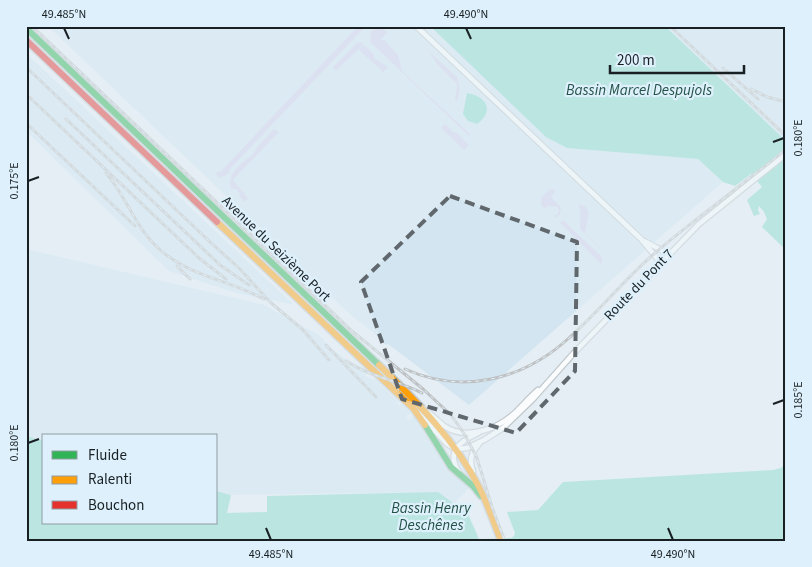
<svg xmlns="http://www.w3.org/2000/svg" width="812" height="567" font-family="'Source Sans 3',sans-serif">
  <style>
    .built { fill: #d2e5f1 }
    .green { fill: #d2d1ed }
    .water { fill: #8bd9c9 }
    .lines { fill: none; stroke-linecap: round; stroke-linejoin: round }
    .street-casing { stroke: #c0c8cd; stroke-width: 7 }
    .fast-casing { stroke: #c0c8cd; stroke-width: 9 }
    .slow-casing { stroke: #c0c8cd; stroke-width: 9 }
    .jam-casing { stroke: #c0c8cd; stroke-width: 9 }
    .street { stroke: #fbfcfd; stroke-width: 4.5 }
    .fast { stroke: #30b455; stroke-width: 6 }
    .slow { stroke: #ff9f0a; stroke-width: 6 }
    .jam { stroke: #e5322d; stroke-width: 6 }
    .rail-casing { stroke: #bfc1c3; stroke-width: 3 }
    .rail { stroke: #ddf0fb; stroke-width: 1; stroke-dasharray: 4; stroke-linecap: butt }
    .marked { fill: none; stroke: #60686d; stroke-width: 4; stroke-dasharray: 10 6; stroke-linejoin: round }
    .ticks { fill: none; stroke: #192024; stroke-width: 2 }
    .labels { text-anchor: middle; dominant-baseline: central; stroke-width: 4.5; stroke-linejoin: round; paint-order: stroke }
    .street-label { font-size: 14px; fill: #192024; stroke: #ddf0fb }
    .water-label { font-size: 15px; font-style: italic; fill: #245247; stroke: #ddf0fb }
    .neatline { fill: none; stroke: #192024; stroke-width: 2 }
    .ticks-label { font-size: 12px; text-anchor: middle; fill: #192024 }
  </style>
  <rect width="100%" height="100%" fill="#e4eef4"/>
  <!-- built -->
  <g class="built">
    <polygon points="48,26 430,26 546,137 567,148 698,159 723,182 469,405 388,344 386,345 373,332 352,316"/>
    <polygon points="665,26 786,26 786,141"/>
    <polygon points="26,53 294,305 233,292 169,271 26,131"/>
    <polygon points="26,249 264,305 319,335 332,349 348,361 367,370 365,376 376,380 399,402 397,404 399,406 402,404 411,413 406,417 409,420 414,416 422,424 444,464 470,487 454,504 438,492 231,495 216,491 216,436 44,436 44,441 26,436"/>
  </g>
  <!-- green -->
  <g class="green">
    <polygon points="358,26 366,26 231,168 228,174 220,178 215,173 221,171"/>
    <polygon points="380,28 388,32 381,39 382,41 384,40 398,55 402,71 471,135 468,135 370,42 371,31"/>
    <polygon points="361,42 364,44 336,71 333,67 357,43"/>
    <path d="M 421,44 L 457,77 C 461,86 460,93 457,102 L 455,100 L 457,86 L 456,83 L 437,64 L 430,53 Z"/>
    <polygon points="364,45 374,54 374,58 388,67 383,72 359,50"/>
    <polygon points="445,124 453,132 456,132 469,145 464,150 441,128"/>
    <path d="M 274,129 L 279,132 L 233,180 L 248,198 L 245,202 L 240,197 L 239,193 L 236,189 L 231,189 C 225,166 255,159 257,147 Z"/>
    <polygon points="550,189 556,190 551,197 561,207 560,214 556,218 553,216 557,215 559,210 556,206 551,207 549,205 545,209 541,205 541,198"/>
    <path d="M 578,204 L 586,207 L 589,213 L 585,233 L 610,258 L 580,229 C 579,220 582,213 578,204 Z"/>
    <polygon points="563,220 600,255 603,261 601,264 560,223"/>
  </g>
  <!-- water -->
  <g class="water">
    <polygon points="430,26 665,26 786,141 786,250 762,227 767,219 764,212 759,206 758,210 760,214 754,216 747,200 762,187 751,174 735,186 723,182 698,159 567,148 546,137"/>
    <path d="M 467,93 C 485,96 496,110 477,124 L 468,121 L 463,114 Z"/>
    <polygon points="26,436 44,441 44,523 216,523 216,491 231,495 227,513 267,512 267,496 438,492 468,514 479,539 511,538 514,536 515,533 507,512 538,510 563,482 773,470 781,468 786,463 786,541 26,541"/>
  </g>
  <g class="lines">
    <defs>
      <g id="street">
        <polyline points="416,26 641,239 661,263"/>
        <polyline points="644,241 669,254"/>
        <path d="M 429,413 C 434,417 439,422 444,426 C 466,441 498,429 516,412 C 523,405 530,397 538,390"/>
        <polyline points="419,414 447,444 456,449 467,448 484,440 503,428 533,399 573,354 699,224 786,154"/>
        <path d="M 473,471 C 469,460 471,453 479,444"/>
        <path d="M 459,472 C 445,451 461,441 478,433"/>
      </g>
      <g id="fast">
        <polyline points="26,28 379,365"/>
        <polyline points="425,425 451,467 473,486 481,496"/>
      </g>
      <g id="slow">
        <polyline points="217,222 413,408 425,425"/>
        <path d="M 379,365 C 417,402 455,440 479,487 C 488,505 494,523 501,541"/>
      </g>
      <polyline id="jam" points="26,40 217,222"/>
    </defs>
    <!-- street casing -->
    <use href="#street" class="street-casing"/>
    <!-- fast casing -->
    <use href="#fast" class="fast-casing"/>
    <!-- slow casing -->
    <use href="#slow" class="slow-casing"/>
    <!-- jam casing -->
    <use href="#jam" class="jam-casing"/>
    <!-- street -->
    <use href="#street" class="street"/>
    <!-- fast -->
    <use href="#fast" class="fast"/>
    <!-- slow -->
    <use href="#slow" class="slow"/>
    <!-- jam -->
    <use href="#jam" class="jam"/>
    <defs>
      <g id="rail">
        <polyline points="32,26 352,331 423,389 451,415 465,435 477,458 492,507 505,541"/>
        <polyline points="670,26 786,136"/>
        <polyline points="26,67 209,241 239,268 269,301 303,330 329,360"/>
        <polyline points="723,68 758,99"/>
        <polyline points="751,89 767,97 786,102"/>
        <polyline points="26,94 199,258 226,279"/>
        <polyline points="66,119 220,265 249,285"/>
        <polyline points="26,123 135,226"/>
        <path d="M 106,173 C 126,196 135,227 158,248 C 188,276 229,280 264,299"/>
        <polyline points="177,266 190,279"/>
        <polyline points="326,345 376,397"/>
        <path d="M 346,361 C 370,377 397,380 422,393"/>
        <path d="M 405,369 C 462,395 523,380 569,338 C 600,311 624,279 655,253 C 685,227 717,204 747,180 C 760,170 774,160 786,149"/>
      </g>
    </defs>
    <!-- rail casing -->
    <use href="#rail" class="rail-casing"/>
    <!-- rail -->
    <use href="#rail" class="rail"/>
  </g>
  <!-- marked area -->
  <path d="M0 0H812V567H0ZM 450,196 L 577,242 L 575,371 L 516,433 L 402,399 L 361,282 Z" fill="#e4eef4" fill-opacity=".55" fill-rule="evenodd"/>
  <path class="marked" d="M 450,196 L 577,242 L 575,371 L 516,433 L 402,399 L 361,282 Z"/>
  <!-- ticks -->
  <path class="ticks" d="M 64,28 L 69,39M 466,28 L 471,39M 773,142 L 784,138M 28,181 L 39,177M 773,404 L 784,400M 28,443 L 39,439M 266,528 L 271,540M 668,528 L 673,540"/>
  <g class="labels">
    <!-- street labels -->
    <g class="street-label">
      <text transform="translate(276 249) rotate(44)">Avenue du Seizième Port</text>
      <text transform="translate(639 285) rotate(-46)">Route du Pont 7</text>
    </g>
    <!-- water labels -->
    <g class="water-label">
      <text x="639" y="90">Bassin Marcel Despujols</text>
      <text x="431" y="508">Bassin Henry<tspan x="431" dy="17">Deschênes</tspan></text>
    </g>
  </g>
  <!-- border -->
  <rect width="812" height="567" fill="none" stroke="#ddf0fb" stroke-width="55"/>
  <!-- legend -->
  <rect x="42" y="434" width="175" height="90" fill="#ddf0fb" stroke="#8f9da5"/>
  <rect x="52" y="451" width="25" height="8" fill="#30b455" stroke="#8f9da5"/>
  <text x="88" y="460" font-size="15" fill="#192024">Fluide</text>
  <rect x="52" y="476" width="25" height="8" fill="#ff9f0a" stroke="#8f9da5"/>
  <text x="88" y="484" font-size="15" fill="#192024">Ralenti</text>
  <rect x="52" y="501" width="25" height="8" fill="#e5322d" stroke="#8f9da5"/>
  <text x="88" y="510" font-size="15" fill="#192024">Bouchon</text>
  <!-- scale -->
  <path d="M610 65v8h134v-8" fill="none" stroke="#192024" stroke-width="2.5"/>
  <text x="617" y="65" font-size="15" fill="#192024" stroke="#ddf0fb" stroke-width="4" paint-order="stroke">200 m</text>
  <rect x="28" y="28" width="756" height="512" class="neatline"/>
  <g class="ticks-label">
    <text x="64" y="18">49.485°N</text>
    <text x="466" y="18">49.490°N</text>
    <text transform="translate(798 138) rotate(-90)" y="4">0.180°E</text>
    <text transform="translate(14 181) rotate(-90)" y="4">0.175°E</text>
    <text transform="translate(798 400) rotate(-90)" y="4">0.185°E</text>
    <text transform="translate(14 443) rotate(-90)" y="4">0.180°E</text>
    <text x="271" y="558">49.485°N</text>
    <text x="673" y="558">49.490°N</text>
  </g>
</svg>
